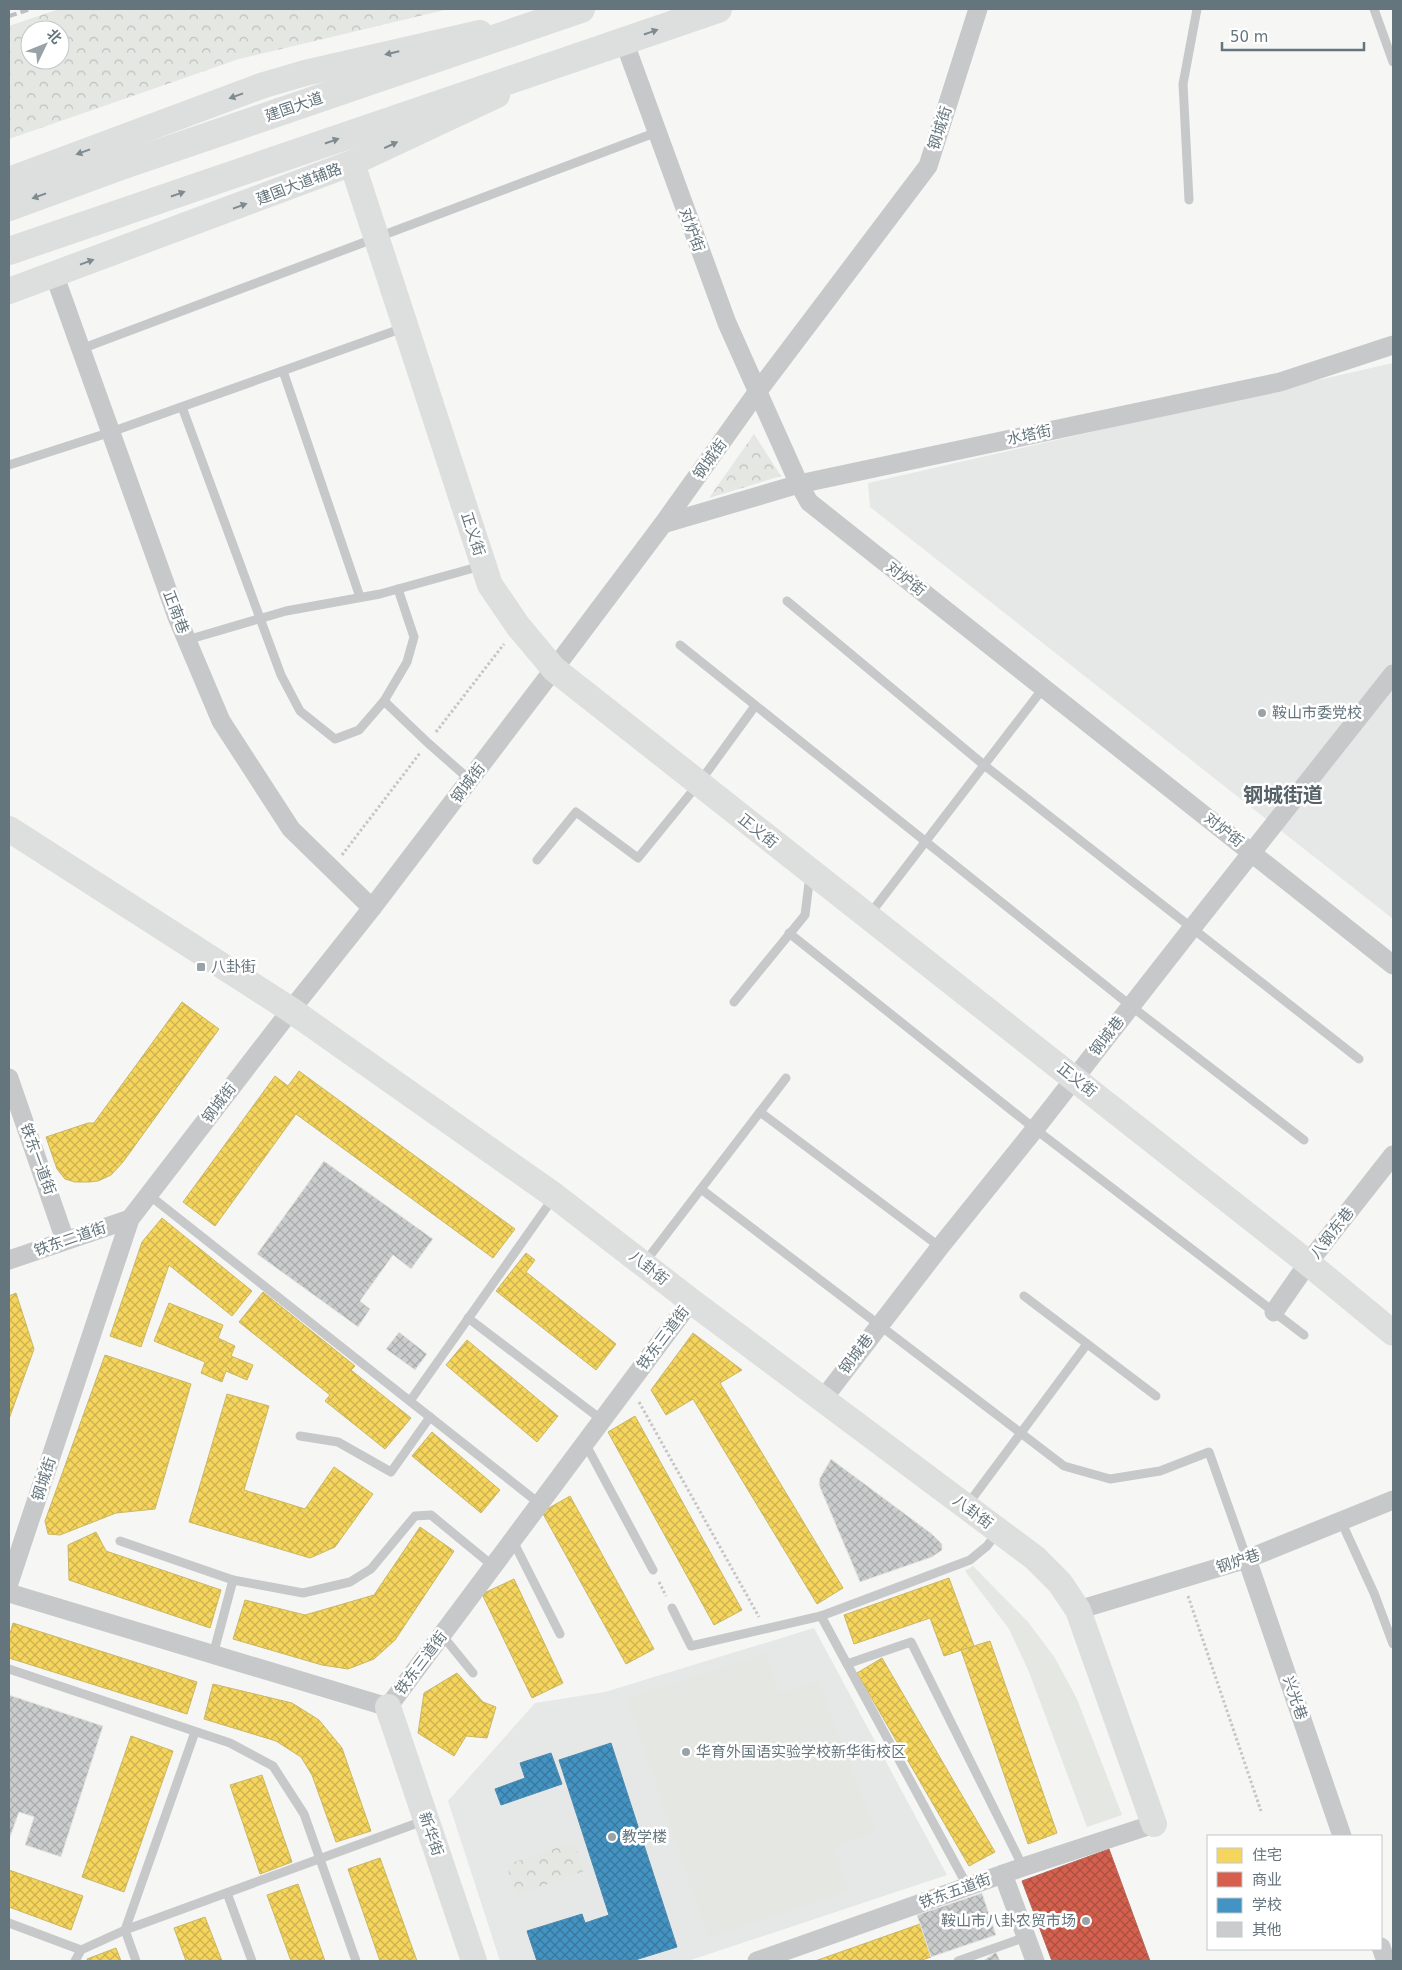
<svg xmlns="http://www.w3.org/2000/svg" width="1402" height="1970" font-family="'DejaVu Sans','Noto Sans SC',sans-serif">
  <style>
    .built { fill: #e6e7e7 }
    .grass { fill: #e5e7e3 }
    .forest { fill: url(#forest-crowns); fill-rule: evenodd }
    .homes { fill: url(#homes-cross-hatch); stroke: #cab866 }
    .shops { fill: url(#shops-cross-hatch); stroke: #b4665b }
    .schools { fill: url(#schools-cross-hatch); stroke: #4d8aae }
    .building { fill: url(#building-cross-hatch); stroke: #e6e6e4 }
    .lines { fill: none; stroke-linecap: round; stroke-linejoin: round }
    .path { stroke: #c5c6c7; stroke-width: 3; stroke-dasharray: 2.5 2.5; stroke-linecap: butt }
    .lane { stroke: #c7c8c9; stroke-width: 9 }
    .street { stroke: #c7c8c9; stroke-width: 19 }
    .secondary { stroke: #dddede; stroke-width: 26 }
    .highway { stroke: #dddede; stroke-width: 28 }
    .rail { stroke: #bdbfc0; stroke-width: 4; stroke-dasharray: 8 4; stroke-linecap: butt }
    .oneway { fill: #7d8a90 }
    .poi-dot { fill: #98a2a7; stroke: #fff; stroke-width: 2 }
    .labels { text-anchor: middle; dominant-baseline: central; stroke-width: 5; stroke-linejoin: round; paint-order: stroke }
    .street-label { font-size: 15px; fill: #65757d; stroke: #fff }
    .poi-label { font-size: 15px; fill: #65757d; stroke: #fff; text-anchor: start }
    .district-label { font-size: 20px; font-weight: bold; fill: #566268; stroke: #fff }
  </style>
  <defs>
    <pattern id="forest-crowns" width="20" height="18" patternUnits="userSpaceOnUse" patternTransform="scale(1.25)"><rect width="20" height="18" fill="#e5e7e3"/><path d="M2 6a3 3 0 1 1 6 0M12 15a3 3 0 1 1 6 0" fill="none" stroke="#bdc0bd"/></pattern>
    <pattern id="homes-cross-hatch" width="8" height="8" patternUnits="userSpaceOnUse" patternTransform="scale(1.25)"><rect width="8" height="8" fill="#f6d55c"/><path d="M0 0l8 8M0 8l8-8" fill="none" stroke="#cbb151"/></pattern>
    <pattern id="shops-cross-hatch" width="8" height="8" patternUnits="userSpaceOnUse" patternTransform="scale(1.25)"><rect width="8" height="8" fill="#d6604d"/><path d="M0 0l8 8M0 8l8-8" fill="none" stroke="#a85143"/></pattern>
    <pattern id="schools-cross-hatch" width="8" height="8" patternUnits="userSpaceOnUse" patternTransform="scale(1.25)"><rect width="8" height="8" fill="#4393c3"/><path d="M0 0l8 8M0 8l8-8" fill="none" stroke="#3a779c"/></pattern>
    <pattern id="building-cross-hatch" width="8" height="8" patternUnits="userSpaceOnUse" patternTransform="scale(1.25)"><rect width="8" height="8" fill="#cbcdcd"/><path d="M0 0l8 8M0 8l8-8" fill="none" stroke="#a8abac"/></pattern>
  </defs>
  <rect width="100%" height="100%" fill="#f6f6f5"/>
  <!-- built -->
  <g class="built">
    <polygon points="1393,363 1393,919 870,507 868,483"/>
    <polygon points="814,1628 947,1875 688,1961 500,1961 448,1801 535,1703 605,1692"/>
  </g>
  <!-- grass -->
  <g class="grass">
    <polygon points="973,1566 1028,1622 1055,1658 1077,1699 1122,1815 1087,1827 1029,1672 1009,1629 965,1571"/>
    <polygon points="766,1653 780,1693 818,1681 876,1832 834,1848 849,1891 708,1938 627,1698"/>
  </g>
  <!-- forest -->
  <g class="forest">
    <path d="M 59,9 L 449,9 L 239,59 L 9,139 L 9,26 ZM 30,30 L 60,30 L 60,60 L 30,60 Z"/>
    <polygon points="754,434 781,476 709,498"/>
    <polygon points="574,1842 584,1871 517,1895 506,1865"/>
  </g>
  <!-- homes -->
  <g class="homes">
    <polygon points="182,1002 219,1029 123,1162 111,1175 98,1181 89,1182 75,1182 65,1179 57,1169 46,1137 88,1123 94,1123"/>
    <polygon points="299,1071 515,1229 493,1258 296,1114 215,1226 183,1202 275,1076 288,1086"/>
    <polygon points="162,1218 252,1291 232,1316 169,1265 141,1347 110,1336 142,1242"/>
    <polygon points="526,1253 535,1260 526,1272 616,1344 596,1370 496,1291"/>
    <polygon points="263,1292 355,1366 351,1370 411,1418 385,1449 325,1401 330,1395 239,1322"/>
    <polygon points="16,1293 34,1349 9,1419 9,1296"/>
    <polygon points="169,1303 223,1325 218,1338 235,1346 231,1356 253,1365 247,1380 226,1371 222,1382 201,1373 205,1362 154,1341"/>
    <polygon points="693,1333 742,1370 720,1383 843,1588 817,1604 693,1399 666,1415 651,1390"/>
    <polygon points="467,1340 558,1416 537,1442 446,1365"/>
    <polygon points="105,1355 191,1384 155,1509 116,1513 60,1535 48,1534 45,1521"/>
    <polygon points="227,1394 269,1406 244,1490 305,1509 334,1467 373,1494 335,1547 310,1558 189,1522"/>
    <polygon points="635,1416 742,1610 714,1625 608,1432"/>
    <polygon points="432,1432 500,1490 481,1513 412,1456"/>
    <polygon points="570,1496 654,1649 626,1664 542,1512"/>
    <polygon points="420,1527 454,1551 395,1640 374,1659 348,1669 322,1665 233,1639 245,1600 305,1615 374,1595"/>
    <polygon points="96,1532 106,1551 221,1590 210,1628 69,1580 68,1545"/>
    <polygon points="949,1578 974,1646 944,1656 930,1618 854,1644 844,1615"/>
    <polygon points="514,1579 563,1683 532,1698 482,1594"/>
    <polygon points="13,1623 197,1682 187,1714 9,1658 9,1637"/>
    <polygon points="990,1641 1057,1833 1028,1844 961,1650"/>
    <polygon points="882,1658 995,1852 969,1866 857,1673"/>
    <polygon points="457,1673 483,1702 496,1707 487,1738 466,1736 454,1756 418,1733 424,1693"/>
    <polygon points="213,1684 292,1703 319,1720 342,1748 371,1831 336,1842 312,1775 301,1757 276,1741 204,1719"/>
    <polygon points="131,1736 173,1751 124,1892 82,1877"/>
    <polygon points="262,1775 292,1862 260,1874 230,1785"/>
    <polygon points="380,1858 417,1961 380,1961 348,1869"/>
    <polygon points="9,1870 83,1896 71,1930 9,1907"/>
    <polygon points="298,1884 325,1961 291,1961 267,1895"/>
    <polygon points="205,1917 222,1961 186,1961 174,1928"/>
    <polygon points="920,1924 931,1957 919,1961 815,1961"/>
    <polygon points="116,1948 121,1961 88,1961 87,1959"/>
  </g>
  <!-- shops -->
  <polygon class="shops" points="1109,1849 1150,1961 1052,1961 1022,1881"/>
  <!-- schools -->
  <g class="schools">
    <polygon points="611,1743 677,1947 632,1961 537,1961 527,1931 582,1914 585,1923 609,1915 559,1760"/>
    <polygon points="551,1753 562,1784 501,1805 495,1789 525,1778 520,1763"/>
  </g>
  <!-- building -->
  <g class="building">
    <polygon points="324,1161 433,1239 411,1269 393,1255 360,1301 370,1309 358,1327 257,1254"/>
    <polygon points="399,1332 427,1354 415,1370 386,1349"/>
    <polygon points="831,1459 932,1534 942,1544 942,1550 932,1557 860,1582 819,1485 820,1478"/>
    <polygon points="9,1695 103,1726 61,1857 25,1845 34,1817 19,1812 9,1840"/>
    <polygon points="982,1893 996,1935 931,1957 917,1915"/>
    <polygon points="996,1952 1000,1961 983,1961"/>
  </g>
  <g class="lines">
    <!-- path -->
    <g class="path">
      <polyline points="436,732 504,644"/>
      <polyline points="342,855 420,753"/>
      <polyline points="639,1402 759,1617"/>
      <polyline points="659,1582 666,1596"/>
      <polyline points="1188,1596 1261,1811"/>
    </g>
    <!-- lane -->
    <g class="lane">
      <polyline points="1374,9 1393,62"/>
      <polyline points="1189,200 1183,84 1197,9"/>
      <polyline points="81,349 657,132"/>
      <polyline points="283,371 360,597"/>
      <polyline points="182,407 281,675 300,711 335,739 359,730 384,701 407,662 414,637 398,589"/>
      <polyline points="9,465 111,432 403,328"/>
      <polyline points="787,601 984,765 1359,1059"/>
      <polyline points="187,640 286,611 380,594 481,566"/>
      <polyline points="680,645 1131,1006 1304,1140"/>
      <polyline points="384,701 428,743 470,780"/>
      <polyline points="537,860 576,812 638,858 699,783 755,706"/>
      <polyline points="870,914 1044,687"/>
      <polyline points="789,933 1035,1129 1304,1335"/>
      <polyline points="734,1002 805,915 810,875"/>
      <polyline points="760,1112 940,1247"/>
      <polyline points="701,1189 1064,1466 1110,1479 1160,1471 1209,1452 1247,1559"/>
      <polyline points="149,1195 540,1504"/>
      <polyline points="645,1262 786,1078"/>
      <polyline points="1024,1296 1156,1396"/>
      <polyline points="468,1318 602,1420"/>
      <polyline points="410,1401 554,1197"/>
      <polyline points="300,1436 338,1442 391,1472 430,1417"/>
      <polyline points="585,1443 653,1570"/>
      <polyline points="968,1504 1087,1344"/>
      <polyline points="1341,1521 1374,1593 1393,1644"/>
      <polyline points="120,1541 233,1580 303,1593 350,1582 371,1569 415,1516 431,1515 493,1566"/>
      <polyline points="513,1541 560,1634"/>
      <polyline points="672,1608 691,1646 821,1616 970,1560 987,1546 997,1533"/>
      <polyline points="821,1616 968,1887"/>
      <polyline points="442,1635 473,1673"/>
      <polyline points="213,1655 233,1580"/>
      <polyline points="847,1664 911,1642 1023,1867"/>
      <polyline points="9,1669 230,1743 273,1766 304,1814 356,1961"/>
      <polyline points="227,1893 252,1961"/>
      <polyline points="9,1923 81,1950"/>
      <polyline points="75,1961 81,1950 125,1930 423,1821"/>
      <polyline points="136,1961 125,1930 195,1732"/>
      <polyline points="958,1961 1026,1937"/>
    </g>
    <!-- street -->
    <g class="street">
      <polyline points="624,41 727,323 799,484 809,502 1393,965"/>
      <polyline points="54,274 177,617 221,721 291,829 372,908"/>
      <polyline points="663,524 799,484 1280,382 1393,345"/>
      <polyline points="9,1078 65,1240"/>
      <polyline points="9,1260 130,1219"/>
      <polyline points="1274,1312 1308,1263 1393,1155"/>
      <polyline points="823,1399 940,1247 1035,1129 1192,928 1393,674"/>
      <polyline points="1247,1559 1342,1836"/>
      <polyline points="9,1583 130,1219 291,1010 372,908 554,669 663,524 758,391 928,166 978,9"/>
      <polyline points="9,1593 388,1707 691,1301"/>
      <polyline points="1078,1610 1247,1559 1393,1500"/>
      <polyline points="1003,1874 1035,1961"/>
      <polyline points="1381,1947 1386,1961"/>
      <polyline points="757,1961 1023,1867 1154,1824"/>
    </g>
    <!-- secondary -->
    <g class="secondary">
      <polyline points="352,163 490,585 518,626 554,669 1308,1263 1393,1333"/>
      <polyline points="9,180 264,85 305,73 480,33"/>
      <polyline points="9,291 352,163 497,95"/>
      <polyline points="9,829 291,1010 555,1196 691,1301 1035,1558 1060,1583 1078,1610 1154,1824"/>
      <polyline points="388,1707 474,1961"/>
    </g>
    <!-- highway -->
    <g class="highway">
      <polyline points="9,207 118,167 581,9"/>
      <polyline points="9,251 718,9"/>
    </g>
    <!-- rail -->
    <polyline class="rail" points="9,16 31,9"/>
  </g>
  <!-- one-way arrows -->
  <defs><path id="oneway-solid" d="M-6-.8H1V-3.2L6.5 0L1 3.2V.8H-6Z" transform="scale(1.25)"/></defs>
  <g class="oneway">
    <use href="#oneway-solid" transform="translate(651 32) rotate(-19)"/>
    <use href="#oneway-solid" transform="translate(392 53) rotate(167)"/>
    <use href="#oneway-solid" transform="translate(236 96) rotate(160)"/>
    <use href="#oneway-solid" transform="translate(332 141) rotate(-19)"/>
    <use href="#oneway-solid" transform="translate(391 145) rotate(-25)"/>
    <use href="#oneway-solid" transform="translate(83 152) rotate(160)"/>
    <use href="#oneway-solid" transform="translate(178 194) rotate(-19)"/>
    <use href="#oneway-solid" transform="translate(39 196) rotate(160)"/>
    <use href="#oneway-solid" transform="translate(240 206) rotate(-20)"/>
    <use href="#oneway-solid" transform="translate(87 262) rotate(-20)"/>
  </g>
  <!-- markers -->
  <g class="poi-dot">
    <circle cx="1262" cy="713" r="5"/>
    <rect x="196" y="962" width="10" height="10" rx="2.5"/>
    <circle cx="686" cy="1752" r="5"/>
    <circle cx="612" cy="1837" r="5"/>
    <circle cx="1086" cy="1921" r="5"/>
  </g>
  <g class="labels">
    <!-- street labels -->
    <g class="street-label">
      <text transform="translate(294 107) rotate(-19)">建国大道</text>
      <text transform="translate(940 128) rotate(-72)">钢城街</text>
      <text transform="translate(299 184) rotate(-21)">建国大道辅路</text>
      <text transform="translate(692 230) rotate(70)">对炉街</text>
      <text transform="translate(1029 435) rotate(-12)">水塔街</text>
      <text transform="translate(710 459) rotate(-54)">钢城街</text>
      <text transform="translate(473 534) rotate(72)">正义街</text>
      <text transform="translate(906 579) rotate(38)">对炉街</text>
      <text transform="translate(176 612) rotate(69)">正南巷</text>
      <text transform="translate(468 783) rotate(-53)">钢城街</text>
      <text transform="translate(1224 830) rotate(38)">对炉街</text>
      <text transform="translate(758 831) rotate(39)">正义街</text>
      <text transform="translate(1107 1036) rotate(-52)">钢城巷</text>
      <text transform="translate(1077 1080) rotate(38)">正义街</text>
      <text transform="translate(219 1103) rotate(-53)">钢城街</text>
      <text transform="translate(38 1159) rotate(70)">铁东一道街</text>
      <text transform="translate(1332 1233) rotate(-52)">八钢东巷</text>
      <text transform="translate(70 1239) rotate(-19)">铁东二道街</text>
      <text transform="translate(649 1268) rotate(38)">八卦街</text>
      <text transform="translate(663 1338) rotate(-53)">铁东三道街</text>
      <text transform="translate(856 1354) rotate(-53)">钢城巷</text>
      <text transform="translate(44 1479) rotate(-72)">钢城街</text>
      <text transform="translate(973 1512) rotate(37)">八卦街</text>
      <text transform="translate(1238 1561) rotate(-18)">钢炉巷</text>
      <text transform="translate(421 1663) rotate(-53)">铁东三道街</text>
      <text transform="translate(1295 1698) rotate(71)">兴光巷</text>
      <text transform="translate(431 1834) rotate(71)">新华街</text>
      <text transform="translate(955 1891) rotate(-20)">铁东五道街</text>
    </g>
    <!-- poi labels -->
    <g class="poi-label">
      <text x="1272" y="713">鞍山市委党校</text>
      <text x="211" y="967">八卦街</text>
      <text x="696" y="1752">华育外国语实验学校新华街校区</text>
      <text x="622" y="1837">教学楼</text>
      <text x="1076" y="1921" text-anchor="end">鞍山市八卦农贸市场</text>
    </g>
    <!-- district labels -->
    <g class="district-label">
      <text x="1283" y="795">钢城街道</text>
    </g>
  </g>
  <!-- border -->
  <rect width="1402" height="1970" fill="none" stroke="#65757d" stroke-width="20"/>
  <!-- legend -->
  <rect x="1207" y="1835" width="175" height="115" fill="#ffffff" stroke="#c1c8cb"/>
  <rect x="1217" y="1848" width="25" height="15" fill="#f6d55c" stroke="#c1c8cb"/>
  <text x="1252" y="1860" font-size="15" fill="#65757d">住宅</text>
  <rect x="1217" y="1872" width="25" height="15" fill="#d6604d" stroke="#c1c8cb"/>
  <text x="1252" y="1885" font-size="15" fill="#65757d">商业</text>
  <rect x="1217" y="1898" width="25" height="15" fill="#4393c3" stroke="#c1c8cb"/>
  <text x="1252" y="1910" font-size="15" fill="#65757d">学校</text>
  <rect x="1217" y="1922" width="25" height="15" fill="#cbcdcd" stroke="#c1c8cb"/>
  <text x="1252" y="1935" font-size="15" fill="#65757d">其他</text>
  <!-- north arrow -->
  <g transform="translate(45 45) rotate(47)"><circle r="24" fill="#ffffff" stroke="#c1c8cb"/>
  <path d="M0-4L9 19L0 12L-9 19Z" fill="#98a2a7"/>
  <text y="-8" font-size="14" font-weight="bold" text-anchor="middle" fill="#65757d">北</text>
  </g>
  <!-- scale -->
  <path d="M1222 42v8h142v-8" fill="none" stroke="#65757d" stroke-width="2.5"/>
  <text x="1230" y="42" font-size="15" fill="#65757d" stroke="#ffffff" stroke-width="4" paint-order="stroke">50 m</text>
</svg>
